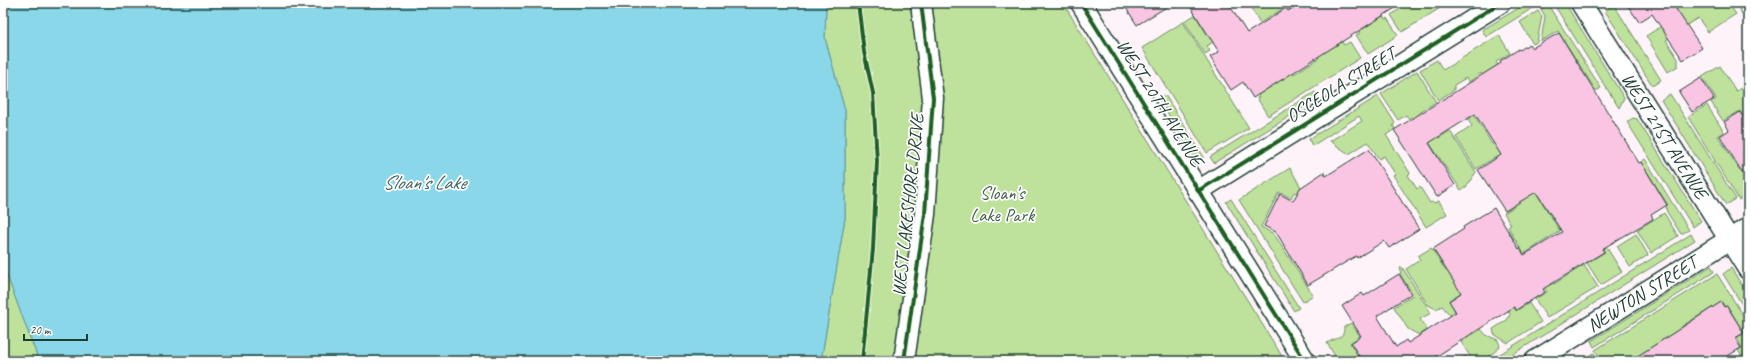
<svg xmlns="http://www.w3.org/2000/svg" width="1751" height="364" font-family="Caveat,sans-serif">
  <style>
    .green { fill: #bee19b; stroke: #6e8f68 }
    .water { fill: #8ad7e9; stroke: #5f99a1 }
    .building { fill: #f9c5e2; stroke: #1f3d34 }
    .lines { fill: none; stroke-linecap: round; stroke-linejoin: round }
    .minor-casing { stroke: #1f3d34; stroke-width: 23 }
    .minor { stroke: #fff; stroke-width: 20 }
    .cycleway-casing { stroke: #fff; stroke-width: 6 }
    .cycleway { stroke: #1b5e20; stroke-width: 4 }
    .labels { text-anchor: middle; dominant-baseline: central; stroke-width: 3.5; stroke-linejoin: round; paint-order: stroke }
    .street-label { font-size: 19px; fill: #1f3d34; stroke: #fff }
    .park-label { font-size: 19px; fill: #3f5e49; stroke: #fff }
    .water-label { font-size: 20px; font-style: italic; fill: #3a6461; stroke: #fff }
  </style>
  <rect width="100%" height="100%" fill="#fef3f9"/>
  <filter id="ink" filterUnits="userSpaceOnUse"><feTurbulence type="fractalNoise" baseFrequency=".025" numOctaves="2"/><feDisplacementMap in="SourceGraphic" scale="8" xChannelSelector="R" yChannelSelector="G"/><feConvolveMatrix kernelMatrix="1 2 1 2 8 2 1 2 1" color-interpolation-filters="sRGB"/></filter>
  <g filter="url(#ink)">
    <!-- green -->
    <g class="green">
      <polygon points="826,3 1063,3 1285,361 821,361 845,218 845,111 825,38"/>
      <polygon points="1248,3 1298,3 1288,9 1287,6 1260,23"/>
      <polygon points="1398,3 1448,3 1402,32 1391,15 1400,9"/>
      <polygon points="1527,3 1541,3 1486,37 1482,30"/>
      <polygon points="1553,3 1565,3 1624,98 1619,108"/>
      <polygon points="1672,3 1682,3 1685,9 1695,3 1728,3 1736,14 1708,32 1698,18 1682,28 1674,15 1678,12"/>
      <polygon points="1735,3 1748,3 1748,23"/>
      <polygon points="1348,5 1363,29 1383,16 1385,19 1387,18 1398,35 1368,54 1356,35 1359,34 1359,31"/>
      <polygon points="1548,5 1601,88 1596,91 1558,31 1541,41 1545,16 1541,9"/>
      <polygon points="1614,5 1661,80 1654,85 1652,85 1605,11"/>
      <polygon points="1294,7 1320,48 1338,36 1344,45 1350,42 1360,58 1268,116 1257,98 1259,97 1258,95 1276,83 1292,71 1294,74 1319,58 1289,10"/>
      <polygon points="1538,11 1542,16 1537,42 1533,44 1520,22"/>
      <polygon points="1195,15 1210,39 1214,36 1216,40 1207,46 1210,51 1205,54 1184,21"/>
      <polygon points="1671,20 1678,32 1666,40 1678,59 1678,66 1668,72 1646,36"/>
      <polygon points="1183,22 1249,128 1207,153 1142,48"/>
      <polygon points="1499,35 1510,53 1496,62 1513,88 1489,85 1481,73 1469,82 1466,78 1454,85 1454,90 1438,100 1420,70 1437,60 1443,70"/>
      <polygon points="1720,66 1736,91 1748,84 1748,123 1740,111 1723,121 1711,102 1716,99 1702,77"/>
      <polygon points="1417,71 1436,102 1421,111 1439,138 1450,131 1476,172 1466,187 1461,190 1412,117 1409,119 1406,115 1398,120 1381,94"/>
      <polygon points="1315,92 1318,97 1315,98 1316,100 1214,163 1210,157"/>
      <polygon points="1670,94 1736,199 1726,205 1661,100"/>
      <polygon points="1165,95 1204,157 1197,161 1159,99"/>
      <polygon points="1378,96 1395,123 1393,125 1395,129 1386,135 1410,173 1408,175 1417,189 1420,187 1430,203 1433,202 1434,203 1439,201 1447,214 1426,227 1393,175 1395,174 1384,156 1379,159 1368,142 1349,154 1330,141 1362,121 1359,116 1312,146 1309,139"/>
      <polygon points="1707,105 1724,132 1718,136 1741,172 1748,168 1748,194 1739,200 1688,117"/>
      <polygon points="1474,115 1492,144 1505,135 1510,178 1496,157 1476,169 1456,137 1472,126 1468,120"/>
      <polygon points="1633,118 1637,119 1701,221 1693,227 1627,122"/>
      <polygon points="1645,159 1689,230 1681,234 1667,212 1666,207 1668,205 1641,162"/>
      <polygon points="1290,168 1307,198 1294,192 1291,198 1279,192 1261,227 1274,234 1313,295 1303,302 1239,200"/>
      <polygon points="1533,188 1560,231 1524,254 1508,227 1511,225 1504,213 1515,206 1510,197"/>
      <polygon points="1231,199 1299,308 1294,311 1226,202"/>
      <polygon points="1664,213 1678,236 1651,253 1637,230"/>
      <polygon points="1594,227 1622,272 1601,285 1587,263 1605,252 1591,228"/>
      <polygon points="1508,230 1515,241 1495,253 1491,274 1449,300 1455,311 1450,315 1442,306 1436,309 1428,305 1406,269 1420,260 1418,256 1431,248 1446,271"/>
      <polygon points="1636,234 1648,255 1630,267 1617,246"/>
      <polygon points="1691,234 1695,240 1502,361 1489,361"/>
      <polygon points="1533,250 1554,284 1584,265 1598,287 1547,318 1535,299 1547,292 1532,268"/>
      <polygon points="3,265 39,361 3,361"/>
      <polygon points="1711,266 1714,272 1594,347 1591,341"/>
      <polygon points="1402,267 1431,313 1420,319 1427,330 1419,335 1408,329 1394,307 1413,295 1400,274 1401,271 1400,268"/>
      <polygon points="1731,268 1748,295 1748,314 1723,274"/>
      <polygon points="1717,274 1748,323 1748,361 1744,361 1738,350 1742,348 1737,338 1744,333 1727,305 1725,307 1722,302 1682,326 1684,330 1675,332 1630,361 1602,361 1595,350"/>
      <polygon points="1529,303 1541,322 1508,343 1494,334 1493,329 1507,320 1510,314 1507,309 1512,305 1516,311"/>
      <path d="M 1351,323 L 1360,336 L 1350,343 L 1361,361 L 1338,361 L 1327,343 C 1335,338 1345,339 1344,327 Z"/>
      <path d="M 1481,329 L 1486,335 L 1498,340 L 1500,346 C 1496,353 1482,361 1473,361 L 1461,342 L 1465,339 L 1462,335 L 1468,330 L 1472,335 Z"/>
      <polygon points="1594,353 1599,361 1581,361"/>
      <path d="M 1466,356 L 1470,361 L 1427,361 C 1439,354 1452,362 1466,356 Z"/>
    </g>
    <!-- water -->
    <polygon class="water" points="3,3 826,3 825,38 845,111 845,218 821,361 39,361 3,265"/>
    <!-- building -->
    <g class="building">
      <polygon points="1123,3 1173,3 1137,25"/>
      <polygon points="1188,3 1228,3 1247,33 1286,8 1288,11 1300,3 1403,3 1253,98 1243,82 1231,90 1210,57 1219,52"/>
      <polygon points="1626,3 1672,3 1702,48 1683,60 1652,14 1639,22"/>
      <polygon points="1559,33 1639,163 1641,162 1667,205 1651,215 1653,219 1602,249 1604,252 1543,289 1545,292 1516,310 1514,307 1429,361 1362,361 1351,343 1361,336 1342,306 1362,293 1364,296 1399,274 1411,294 1377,316 1396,347 1406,340 1408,343 1456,312 1449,301 1461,293 1433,249 1464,229 1463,227 1494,208 1519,249 1520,248 1524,255 1562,232 1536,192 1505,211 1478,170 1501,155 1475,114 1429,143 1455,185 1437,197 1394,130 1501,63 1500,61 1519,49 1520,50 1529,44 1532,48"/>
      <polygon points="1701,78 1714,99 1692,112 1679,92"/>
      <polygon points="1740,112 1745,120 1748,119 1748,182 1720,136 1729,130 1724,122"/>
      <polygon points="1369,149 1419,229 1389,248 1384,241 1357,258 1356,256 1308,285 1276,232 1264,226 1280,194 1293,201 1300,188 1324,172 1326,176"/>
      <polygon points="1721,302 1724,307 1727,306 1744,333 1735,338 1741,348 1719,361 1630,361"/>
    </g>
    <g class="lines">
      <defs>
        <g id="minor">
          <polyline points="1081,3 1305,361"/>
          <path id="s1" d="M 1581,3 L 1748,269"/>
          <polyline points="1198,191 1500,3"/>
          <polyline points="904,361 925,214 933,98 921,3"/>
          <path id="s2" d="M 1535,361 L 1748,228"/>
        </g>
      </defs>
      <!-- minor casing -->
      <use href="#minor" class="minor-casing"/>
      <!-- minor -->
      <use href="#minor" class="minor"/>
      <defs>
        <g id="cycleway">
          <polyline points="858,3 864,52 873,93 877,161 873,249 862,361"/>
          <polyline points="1081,3 1305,361"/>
          <polyline points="1198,191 1500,3"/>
          <polyline points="904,361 925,214 933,98 921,3"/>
        </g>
      </defs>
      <!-- cycleway casing -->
      <use href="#cycleway" class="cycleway-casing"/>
      <!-- cycleway -->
      <use href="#cycleway" class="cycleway"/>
    </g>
  </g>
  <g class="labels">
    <!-- street labels -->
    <g class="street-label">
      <text transform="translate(1341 85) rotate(-32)">OSCEOLA STREET</text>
      <text transform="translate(1160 103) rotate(58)">WEST 20TH AVENUE</text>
      <text stroke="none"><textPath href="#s1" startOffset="157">WEST 21ST AVENUE</textPath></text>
      <text transform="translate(908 205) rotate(-84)">WEST LAKESHORE DRIVE</text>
      <text stroke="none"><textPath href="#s2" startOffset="126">NEWTON STREET</textPath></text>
    </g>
    <!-- park labels -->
    <g class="park-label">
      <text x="1002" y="193">Sloan's<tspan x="1002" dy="22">Lake Park</tspan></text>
    </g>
    <!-- water labels -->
    <g class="water-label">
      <text x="424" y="182">Sloan's Lake</text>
    </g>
  </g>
  <!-- margin -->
  <rect width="1751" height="364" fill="none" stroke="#fff" stroke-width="16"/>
  <rect x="8" y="8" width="1735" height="348" fill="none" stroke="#1f3d34" stroke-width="1.5" filter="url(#ink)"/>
  <!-- scale -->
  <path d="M24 334v6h63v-6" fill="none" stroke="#1f3d34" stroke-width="2"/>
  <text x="30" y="334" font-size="12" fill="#1f3d34" stroke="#ffffff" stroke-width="3" paint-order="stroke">20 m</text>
</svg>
